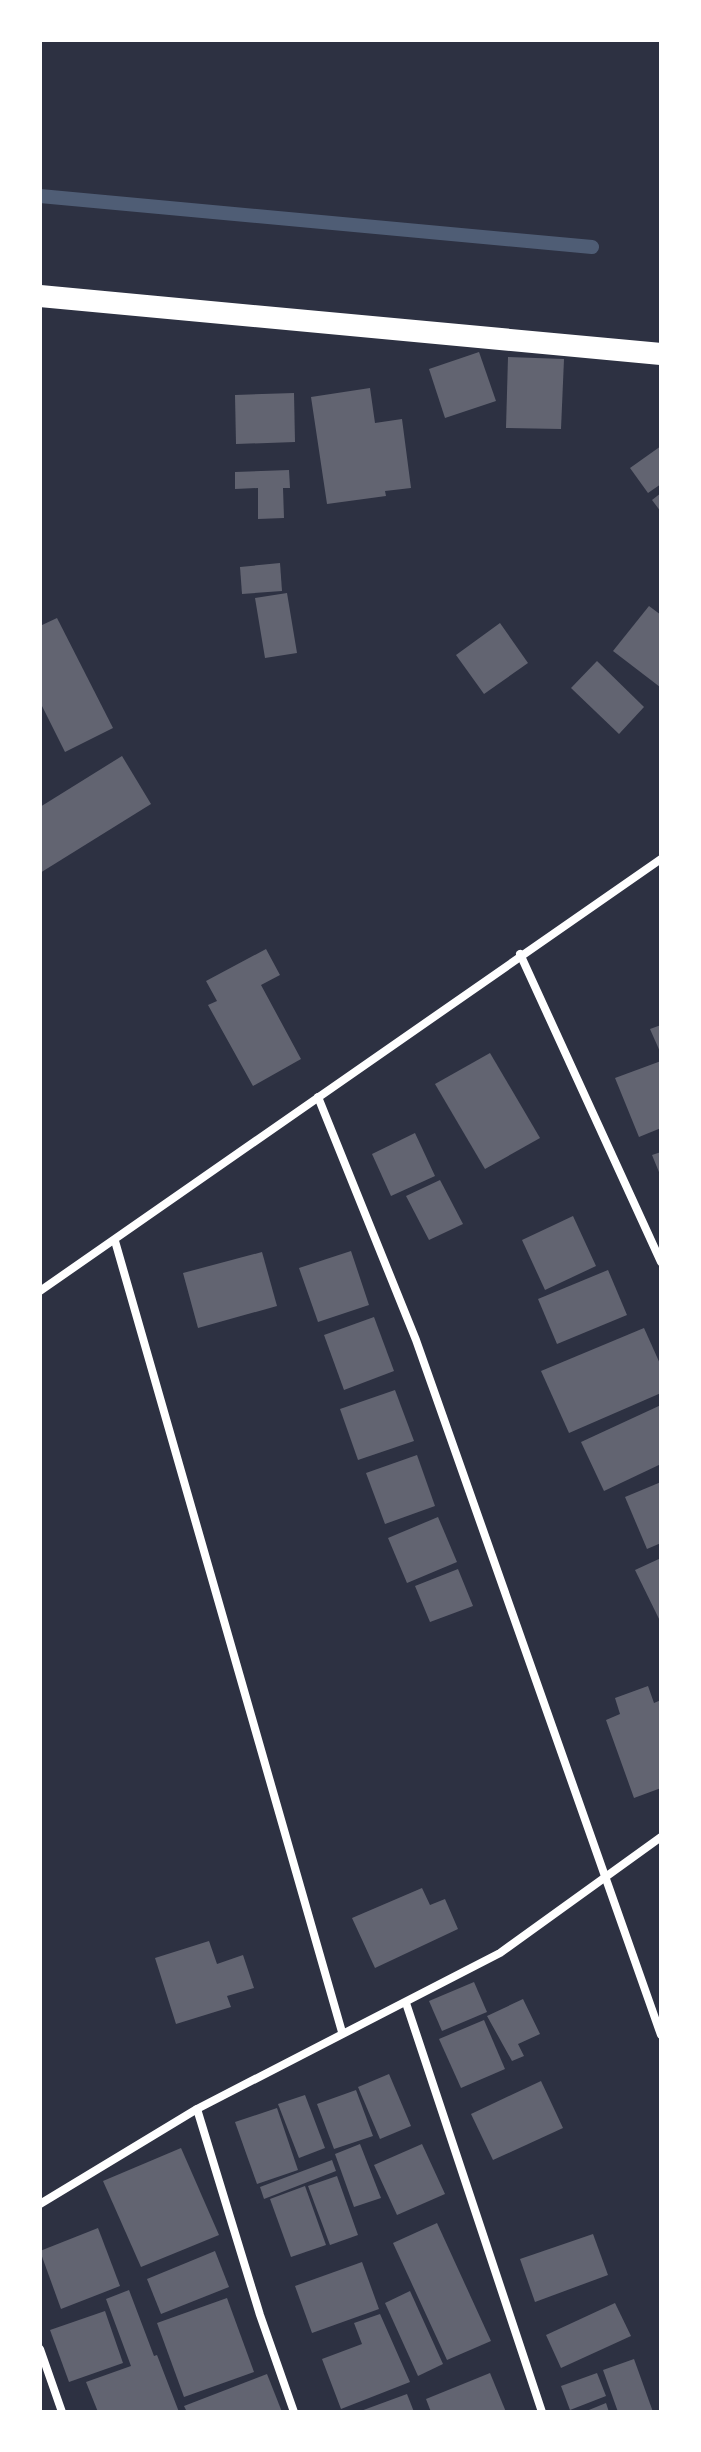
<svg xmlns="http://www.w3.org/2000/svg" width="701" height="2452" font-family="'Fira Sans',sans-serif">
  <style>
    .lines { fill: none; stroke-linecap: round; stroke-linejoin: round }
    .stream { stroke: #4f5d75; stroke-width: 14 }
    .building { fill: #626471 }
    .minor { stroke: #fff; stroke-width: 8 }
    .trunk { stroke: #fff; stroke-width: 22 }
  </style>
  <rect width="100%" height="100%" fill="#2d3142"/>
  <g class="lines">
    <!-- stream -->
    <polyline class="stream" points="40,196 592,247"/>
  </g>
  <!-- building -->
  <g class="building">
    <polygon points="479,352 496,401 445,418 429,369"/>
    <polygon points="508,357 564,359 561,429 506,428"/>
    <polygon points="370,388 375,423 402,419 411,488 385,491 386,496 327,504 311,397"/>
    <polygon points="294,393 295,442 236,444 235,395"/>
    <polygon points="661,446 661,484 648,493 630,468"/>
    <polygon points="289,470 290,488 283,488 284,518 258,519 258,488 235,489 235,472"/>
    <polygon points="661,493 661,512 652,500"/>
    <polygon points="280,563 282,591 242,594 240,567"/>
    <polygon points="287,593 297,653 265,658 255,598"/>
    <polygon points="649,606 661,615 660,687 613,651"/>
    <polygon points="57,618 113,728 65,752 40,702 40,626"/>
    <polygon points="500,623 528,663 484,694 456,655"/>
    <polygon points="597,661 644,707 619,734 571,688"/>
    <polygon points="122,756 151,804 40,873 40,807"/>
    <polygon points="266,949 280,975 261,985 301,1059 253,1086 208,1005 217,1001 206,981"/>
    <polygon points="661,1025 661,1054 650,1029"/>
    <polygon points="490,1053 540,1138 485,1169 435,1084"/>
    <polygon points="661,1061 661,1128 639,1137 615,1078"/>
    <polygon points="415,1133 435,1176 391,1196 372,1154"/>
    <polygon points="661,1152 661,1177 652,1155"/>
    <polygon points="440,1180 463,1224 429,1240 406,1196"/>
    <polygon points="573,1216 596,1266 545,1290 522,1240"/>
    <polygon points="351,1251 369,1305 318,1322 299,1268"/>
    <polygon points="262,1252 277,1306 198,1328 183,1273"/>
    <polygon points="608,1270 627,1315 557,1344 538,1299"/>
    <polygon points="374,1317 394,1371 344,1390 324,1335"/>
    <polygon points="644,1328 661,1366 661,1393 569,1433 541,1371"/>
    <polygon points="395,1390 414,1441 358,1460 340,1409"/>
    <polygon points="661,1405 661,1464 604,1491 581,1442"/>
    <polygon points="417,1455 435,1506 385,1524 366,1473"/>
    <polygon points="661,1482 661,1543 647,1549 625,1497"/>
    <polygon points="438,1517 457,1562 407,1583 388,1538"/>
    <polygon points="661,1558 661,1623 635,1570"/>
    <polygon points="458,1569 473,1606 430,1622 415,1586"/>
    <polygon points="648,1686 654,1703 661,1700 661,1788 634,1798 606,1720 620,1714 615,1698"/>
    <polygon points="422,1888 430,1905 445,1899 458,1929 375,1968 352,1918"/>
    <polygon points="209,1941 217,1964 243,1955 254,1988 227,1996 231,2007 176,2024 155,1958"/>
    <polygon points="474,1982 487,2012 442,2031 429,2001"/>
    <polygon points="523,1999 540,2034 518,2044 524,2056 512,2061 487,2016"/>
    <polygon points="484,2020 505,2069 461,2088 439,2039"/>
    <polygon points="389,2074 411,2126 380,2139 358,2087"/>
    <polygon points="541,2081 563,2128 493,2160 471,2114"/>
    <polygon points="356,2090 373,2136 334,2149 317,2104"/>
    <polygon points="305,2095 325,2148 299,2158 278,2104"/>
    <polygon points="277,2108 298,2170 257,2184 235,2122"/>
    <polygon points="360,2144 381,2198 354,2207 335,2154"/>
    <polygon points="422,2144 445,2194 397,2215 374,2165"/>
    <polygon points="181,2148 219,2235 141,2267 103,2181"/>
    <polygon points="332,2160 336,2171 264,2199 260,2187"/>
    <polygon points="337,2176 358,2235 330,2245 308,2186"/>
    <polygon points="305,2186 326,2245 291,2257 270,2199"/>
    <polygon points="437,2223 491,2341 447,2360 393,2243"/>
    <polygon points="98,2228 120,2286 61,2309 40,2251"/>
    <polygon points="593,2234 608,2275 535,2302 520,2259"/>
    <polygon points="215,2251 229,2287 161,2314 147,2279"/>
    <polygon points="362,2262 379,2309 312,2333 295,2286"/>
    <polygon points="129,2290 154,2356 157,2355 179,2412 98,2412 86,2382 131,2366 106,2299"/>
    <polygon points="410,2291 443,2364 418,2376 385,2303"/>
    <polygon points="227,2298 254,2372 184,2397 157,2323"/>
    <polygon points="615,2303 631,2336 561,2368 546,2335"/>
    <polygon points="105,2311 123,2363 69,2382 50,2330"/>
    <polygon points="380,2314 410,2382 341,2409 322,2359 362,2344 354,2323"/>
    <polygon points="634,2359 653,2412 618,2412 603,2370"/>
    <polygon points="490,2373 506,2412 431,2412 426,2399"/>
    <polygon points="597,2373 606,2396 570,2410 561,2386"/>
    <polygon points="267,2374 282,2412 187,2412 184,2406"/>
    <polygon points="407,2394 414,2412 358,2412"/>
    <polygon points="606,2403 609,2412 584,2412"/>
  </g>
  <g class="lines">
    <!-- minor -->
    <g class="minor">
      <polyline points="520,954 661,1262"/>
      <polyline points="318,1097 416,1340 661,2035"/>
      <polyline points="115,1241 342,2032"/>
      <polyline points="40,1291 661,859"/>
      <polyline points="406,2003 542,2412"/>
      <polyline points="197,2109 260,2315 294,2412"/>
      <polyline points="40,2204 197,2109 500,1953 661,1837"/>
      <polyline points="40,2349 62,2412"/>
    </g>
    <!-- trunk -->
    <polyline class="trunk" points="40,296 661,354"/>
  </g>
  <!-- border -->
  <rect width="701" height="2452" fill="none" stroke="#ffffff" stroke-width="84"/>
</svg>
